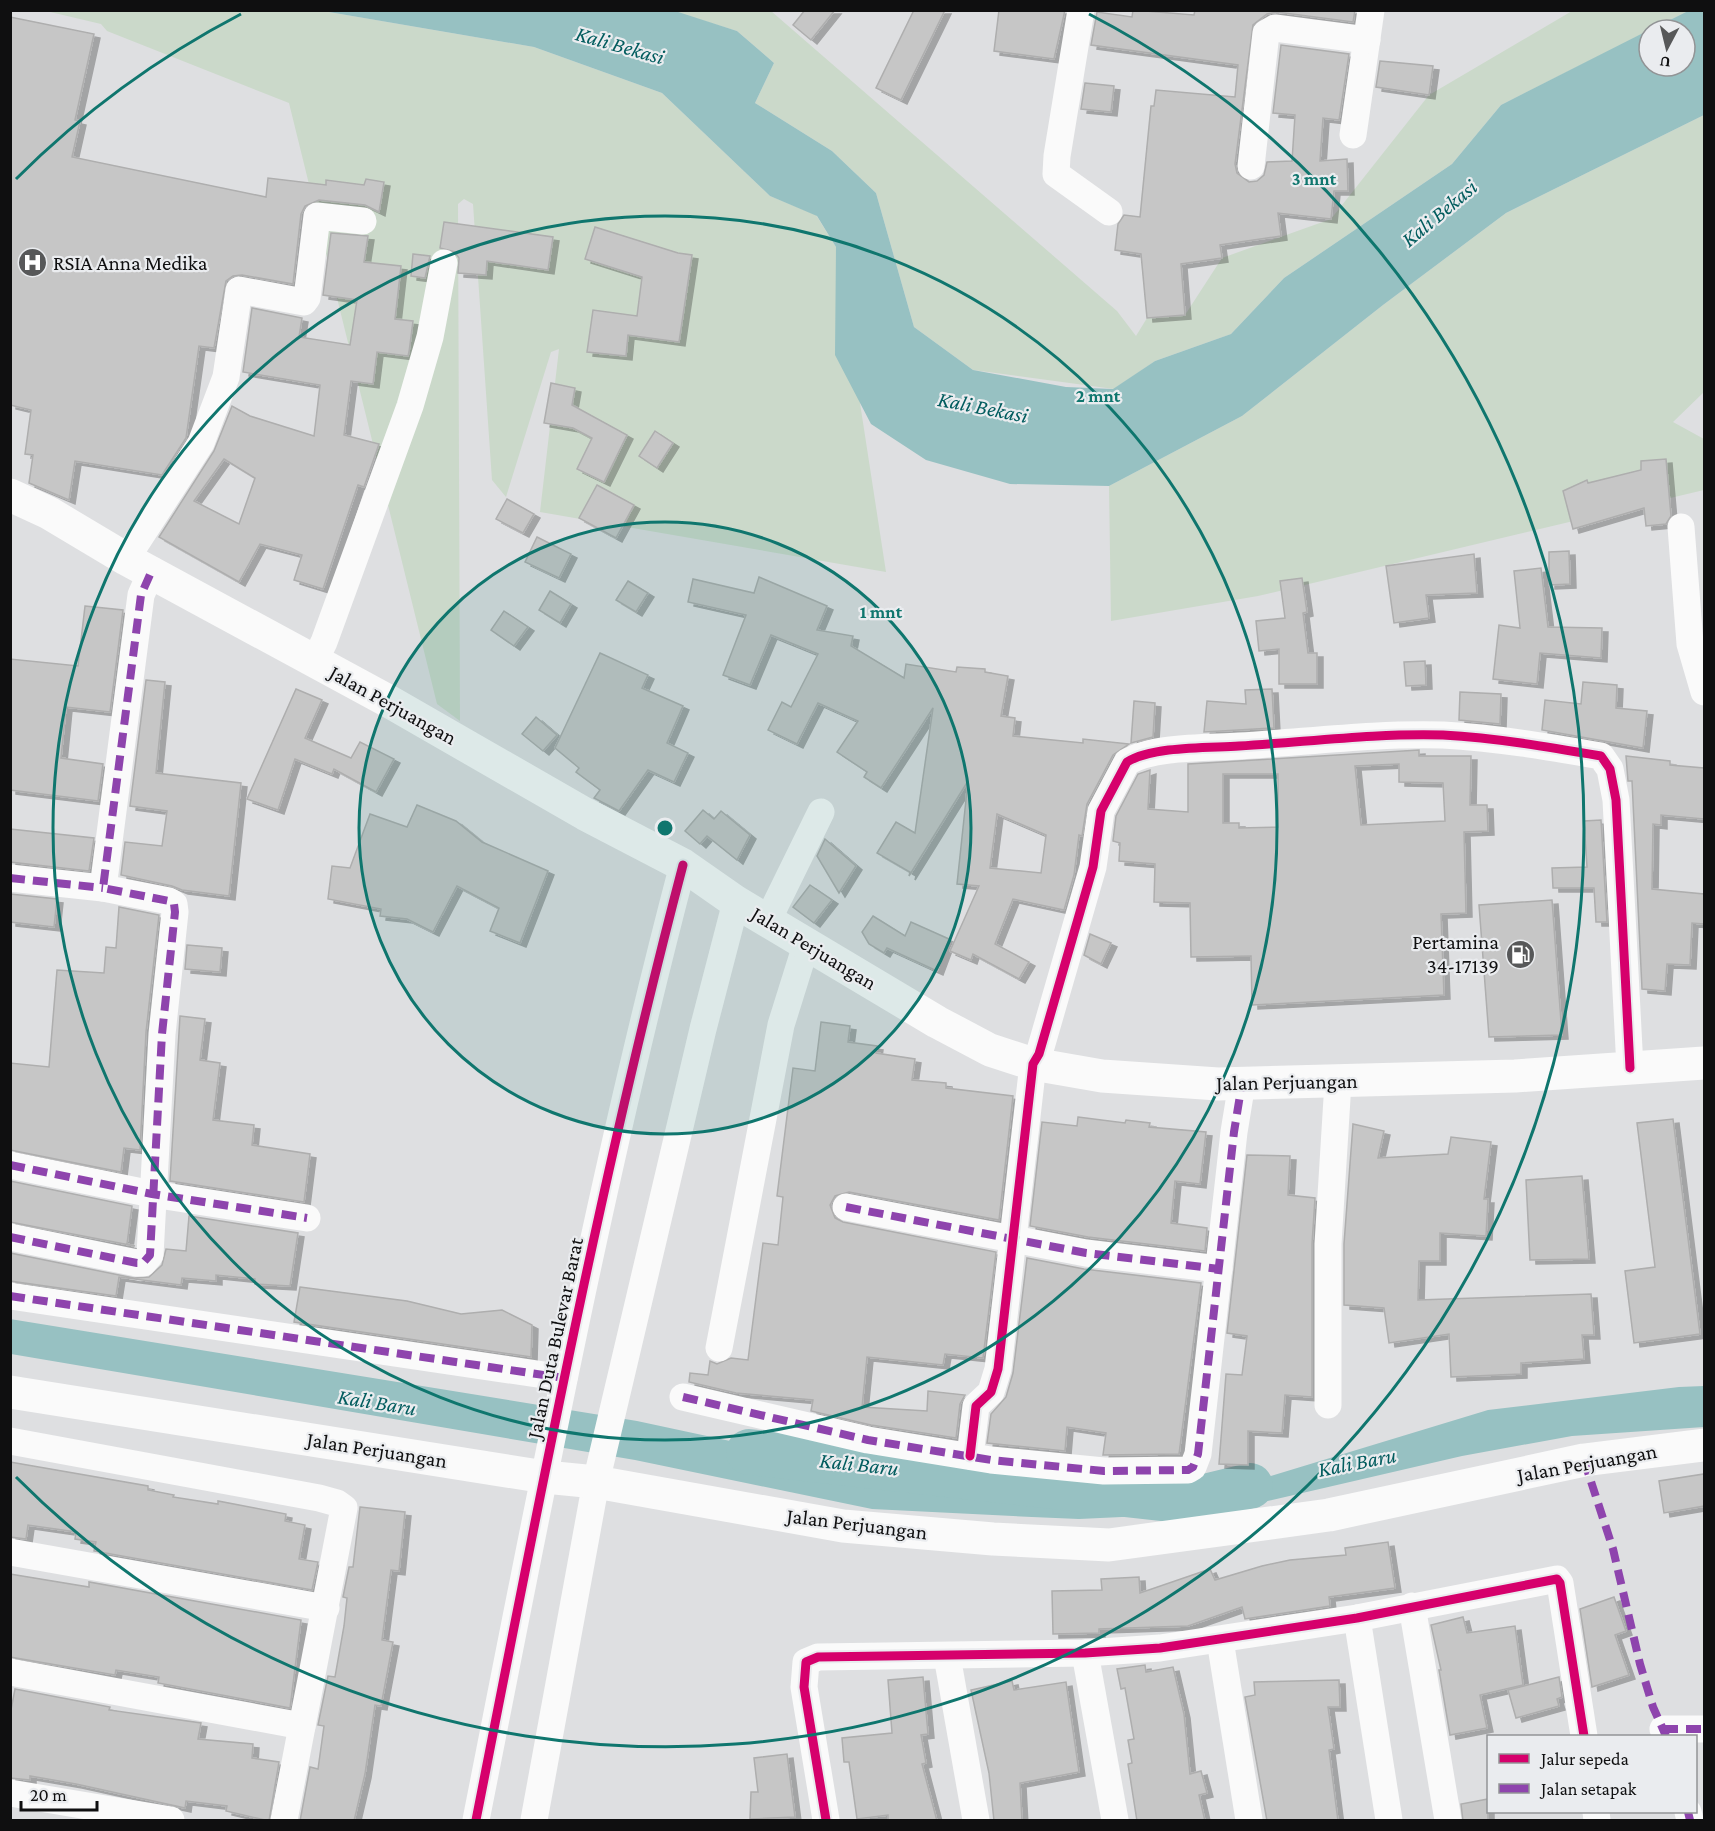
<svg xmlns="http://www.w3.org/2000/svg" width="1715" height="1831" font-family="'Crimson Pro',serif">
  <style>
    .green { fill: #cbd9ca }
    .water { fill: #97c1c2 }
    .lines { fill: none; stroke-linecap: round; stroke-linejoin: round }
    .river { stroke: #97c1c2; stroke-width: 46 }
    .building { fill: #c6c6c6; stroke: #aeaeae; stroke-width: 1.5; fill-rule: evenodd; filter: url(#shadow) }
    .minor { stroke: #fafafa; stroke-width: 27 }
    .primary { stroke: #fafafa; stroke-width: 33 }
    .quiet { stroke: #8e44ad; stroke-width: 8; stroke-dasharray: 15 8; stroke-linecap: butt }
    .cycleway-casing { stroke: #eaecef; stroke-width: 13 }
    .cycleway { stroke: #d6006c; stroke-width: 9 }
    .ring { fill: none; stroke: #0f766e; stroke-width: 3 }
    .labels { text-anchor: middle; dominant-baseline: central; stroke-width: 4.5; stroke-linejoin: round; paint-order: stroke }
    .poi-label { font-size: 21px; fill: #0f0f10; stroke: #eaecef; text-anchor: start }
    .street-label { font-size: 21px; fill: #0f0f10; stroke: #eaecef }
    .water-label { font-size: 22px; font-style: italic; fill: #025c5e; stroke: #eaecef }
    .centre { fill: #0f766e; stroke: #eaecef; stroke-width: 3 }
    .ring-label { font-size: 18px; text-anchor: middle; font-weight: bold; fill: #0f766e; stroke: #eaecef; stroke-width: 4.5; stroke-linejoin: round; paint-order: stroke }
  </style>
  <defs>
    <filter id="shadow"><feDropShadow dx="6" dy="4" stdDeviation="0" flood-color="#0004"/></filter>
  </defs>
  <rect width="100%" height="100%" fill="#dedfe1"/>
  <!-- green -->
  <g class="green">
    <polygon points="46,11 323,11 534,47 662,93 770,196 816,215 836,247 886,572 540,512 559,349 551,352 506,497 492,480 473,204 464,199 458,204 460,721 437,704 289,103 107,31 101,24"/>
    <polygon points="672,11 771,11 1117,311 1136,336 1147,318 1185,315 1222,258 1331,219 1429,95 1572,11 1688,11 1501,105 1452,164 1284,278 1231,334 1155,361 1114,389 973,370 914,327 876,193 832,151 755,103 774,63 737,31"/>
    <polygon points="1704,115 1704,392 1673,422 1704,439 1704,490 1258,596 1111,621 1109,486 1242,416 1383,305 1506,213"/>
  </g>
  <!-- water -->
  <g class="water">
    <polygon points="672,10 737,31 774,63 755,103 832,151 876,193 914,327 973,370 1066,387 1113,389 1155,361 1231,334 1284,278 1452,164 1501,105 1649,30 1649,66 1685,66 1685,30 1650,30 1688,11 1704,11 1704,115 1506,213 1383,305 1242,416 1109,486 1010,484 926,460 871,424 835,355 836,247 817,216 770,196 662,93 534,47 323,11"/>
    <polygon points="10,1319 637,1421 874,1472 1079,1501 1188,1501 1488,1410 1679,1387 1704,1386 1704,1427 1572,1436 1462,1456 1259,1503 1186,1514 1079,1519 1032,1517 872,1509 635,1460 11,1354"/>
  </g>
  <g class="lines">
    <!-- river -->
    <polyline class="river" points="749,1452 1188,1501 1250,1486"/>
  </g>
  <!-- building -->
  <g class="building">
    <polygon points="805,10 835,10 811,40 793,25"/>
    <polygon points="914,10 945,10 901,100 876,88"/>
    <polygon points="999,10 1065,10 1054,59 994,51"/>
    <polygon points="1133,10 1194,15 1195,10 1355,10 1353,22 1277,12 1267,14 1253,25 1235,164 1237,173 1249,182 1257,181 1264,175 1267,162 1292,161 1295,115 1273,113 1281,45 1349,54 1339,120 1323,118 1320,161 1347,159 1348,191 1334,191 1331,219 1278,213 1281,236 1220,245 1222,258 1181,264 1185,315 1147,318 1141,254 1115,250 1118,224 1124,215 1140,217 1151,106 1154,106 1156,90 1235,97 1238,65 1091,45 1097,12 1132,17"/>
    <polygon points="10,17 94,34 75,120 80,121 72,157 266,197 268,178 326,185 326,180 364,185 366,179 384,182 379,212 365,205 319,200 305,206 301,214 293,284 242,275 233,276 226,281 214,348 199,346 186,438 162,475 75,461 69,500 29,483 33,455 25,454 31,410 10,405"/>
    <polygon points="1380,61 1433,66 1429,95 1376,87"/>
    <polygon points="1085,83 1114,86 1111,112 1081,109"/>
    <polygon points="444,222 553,237 548,270 487,261 486,275 458,273 459,258 455,252 440,248"/>
    <polygon points="595,227 678,253 692,255 679,342 628,335 626,356 587,352 593,310 637,316 642,277 585,259"/>
    <path d="M 331,233 L 368,236 L 364,262 L 401,266 L 395,319 L 413,321 L 409,352 L 408,356 L 377,352 L 373,384 L 351,381 L 344,435 L 379,444 L 364,487 L 358,485 L 323,589 L 294,580 L 302,555 L 260,544 L 239,582 L 159,537 L 214,451 L 232,406 L 250,416 L 314,436 L 320,385 L 243,372 L 252,308 L 302,318 L 299,337 L 350,345 L 357,300 L 323,295 ZM 224,459 L 255,478 L 239,524 L 194,501 Z"/>
    <polygon points="413,254 430,256 425,278 411,276"/>
    <polygon points="551,383 575,388 572,405 627,435 604,482 577,469 592,438 573,428 544,423"/>
    <polygon points="655,431 673,443 657,468 639,456"/>
    <polygon points="1666,459 1671,516 1666,524 1646,526 1644,508 1573,529 1563,491 1587,480 1588,483 1641,470 1641,461"/>
    <polygon points="597,485 634,505 616,538 579,518"/>
    <polygon points="507,499 534,514 523,533 496,519"/>
    <polygon points="537,537 571,554 559,578 525,562"/>
    <polygon points="1569,551 1570,584 1549,585 1549,552"/>
    <polygon points="1474,554 1477,593 1426,595 1429,618 1394,623 1386,566"/>
    <polygon points="1541,568 1548,627 1602,628 1601,658 1540,653 1537,684 1493,679 1499,625 1520,628 1514,571"/>
    <path d="M 759,577 L 827,606 L 817,630 L 853,636 L 851,646 L 904,678 L 906,664 L 956,672 L 957,667 L 985,669 L 985,672 L 1008,676 L 1001,716 L 1015,718 L 1013,736 L 1083,743 L 1083,739 L 1129,744 L 1113,755 L 1087,804 L 1082,836 L 1079,835 L 1074,875 L 1064,910 L 1013,899 L 995,944 L 1029,962 L 1019,979 L 973,954 L 971,960 L 950,951 L 979,886 L 957,884 L 968,781 L 909,876 L 910,872 L 877,853 L 896,822 L 915,833 L 933,708 L 881,788 L 864,777 L 867,772 L 837,752 L 858,721 L 818,703 L 797,744 L 768,730 L 782,702 L 791,707 L 818,654 L 771,635 L 750,685 L 723,675 L 746,615 L 688,602 L 693,579 L 754,593 ZM 997,814 L 1046,835 L 1041,873 L 990,868 Z"/>
    <polygon points="1302,578 1307,612 1303,613 1308,653 1317,653 1317,684 1279,684 1279,649 1259,651 1256,621 1285,618 1280,581"/>
    <polygon points="628,581 648,593 636,612 616,600"/>
    <polygon points="550,591 571,604 560,623 539,610"/>
    <polygon points="85,606 123,610 110,712 66,707 61,758 103,764 98,801 10,790 10,659 78,666"/>
    <polygon points="504,611 528,627 514,646 491,630"/>
    <polygon points="600,653 648,675 642,688 683,706 667,743 688,753 674,782 648,770 619,811 594,798 600,790 576,772 579,768 555,748"/>
    <polygon points="1425,661 1426,685 1406,686 1404,662"/>
    <polygon points="146,680 165,682 156,773 241,783 229,896 182,890 172,886 121,875 125,842 162,846 167,811 130,806"/>
    <polygon points="1583,682 1617,685 1616,708 1647,711 1643,748 1542,730 1545,700 1581,704"/>
    <polygon points="296,689 322,700 305,738 351,758 360,742 394,759 376,792 334,769 332,774 295,759 278,810 247,799"/>
    <polygon points="1272,689 1274,728 1204,732 1207,701 1246,704 1245,690"/>
    <polygon points="1460,692 1501,694 1500,724 1459,720"/>
    <polygon points="1134,701 1155,703 1153,737 1131,743"/>
    <polygon points="536,717 557,735 543,751 522,734"/>
    <path d="M 1419,750 L 1419,756 L 1471,756 L 1470,805 L 1487,805 L 1488,831 L 1464,832 L 1466,913 L 1441,914 L 1444,995 L 1252,1005 L 1251,956 L 1191,957 L 1190,903 L 1154,902 L 1155,864 L 1119,861 L 1120,843 L 1113,841 L 1116,816 L 1138,774 L 1150,770 L 1148,809 L 1188,812 L 1188,764 ZM 1399,764 L 1399,782 L 1443,783 L 1445,821 L 1361,825 L 1355,766 ZM 1223,774 L 1278,774 L 1278,827 L 1239,828 L 1239,823 L 1223,823 Z"/>
    <polygon points="1626,756 1670,761 1670,765 1704,768 1704,819 1661,815 1661,825 1653,824 1652,889 1704,894 1704,924 1692,923 1690,965 1667,964 1665,991 1642,989 1632,781 1628,781"/>
    <polygon points="417,805 456,821 482,842 548,871 520,943 490,931 499,908 457,886 433,932 407,919 380,916 381,909 328,899 332,866 350,868 370,814 407,827"/>
    <polygon points="703,810 714,819 721,811 750,835 737,860 707,836 700,844 685,831"/>
    <polygon points="1601,820 1607,922 1596,922 1594,888 1553,888 1552,868 1587,867 1584,821"/>
    <polygon points="10,829 94,838 89,871 10,862"/>
    <polygon points="825,839 856,866 839,893 817,856"/>
    <polygon points="810,885 832,900 814,923 793,907"/>
    <polygon points="10,894 57,899 54,927 10,922"/>
    <polygon points="1552,900 1562,1035 1489,1037 1479,905"/>
    <polygon points="119,907 159,915 146,1032 140,1150 124,1148 121,1172 10,1150 10,1063 49,1067 57,970 104,973 106,947 116,948"/>
    <polygon points="873,916 905,936 911,922 949,939 937,971 887,948 884,953 869,944 862,932"/>
    <polygon points="1090,934 1111,943 1101,964 1084,955"/>
    <polygon points="187,945 222,948 220,972 185,969"/>
    <polygon points="180,1016 205,1019 200,1060 220,1063 213,1120 254,1125 252,1145 310,1154 304,1202 170,1181"/>
    <polygon points="821,1022 850,1026 848,1042 877,1046 876,1053 915,1059 912,1080 946,1083 946,1088 1013,1096 999,1220 849,1192 835,1196 830,1205 835,1218 843,1222 996,1252 983,1358 945,1354 943,1365 867,1357 862,1407 927,1411 928,1391 965,1395 960,1404 956,1438 871,1425 811,1411 813,1400 736,1393 689,1382 690,1373 708,1375 710,1361 717,1364 731,1358 748,1360 763,1243 778,1245 783,1197 777,1196 793,1068 815,1071"/>
    <polygon points="1078,1117 1125,1123 1126,1120 1150,1123 1149,1127 1206,1132 1200,1184 1175,1181 1171,1223 1207,1228 1205,1251 1088,1237 1030,1226 1042,1122 1077,1126"/>
    <polygon points="1673,1119 1700,1334 1634,1343 1625,1271 1655,1267 1637,1123"/>
    <polygon points="1353,1124 1384,1131 1378,1158 1448,1154 1451,1137 1491,1142 1484,1199 1488,1199 1486,1236 1440,1233 1440,1261 1419,1261 1418,1300 1591,1294 1594,1335 1582,1335 1584,1359 1521,1363 1521,1374 1451,1377 1449,1334 1389,1343 1384,1308 1344,1305 1344,1244"/>
    <polygon points="1247,1155 1290,1156 1288,1195 1315,1198 1312,1244 1312,1397 1285,1395 1282,1433 1248,1431 1248,1465 1219,1464 1226,1374 1242,1375 1247,1336 1227,1333"/>
    <polygon points="1582,1176 1589,1259 1530,1260 1526,1180"/>
    <polygon points="10,1181 132,1206 127,1244 135,1246 10,1222"/>
    <polygon points="189,1216 298,1233 290,1286 255,1284 255,1279 216,1275 216,1281 182,1278 181,1285 119,1277 116,1296 10,1281 10,1253 134,1278 149,1277 162,1265 166,1249 186,1251"/>
    <polygon points="1027,1258 1084,1269 1201,1283 1179,1454 1103,1455 1106,1433 1067,1427 1065,1451 987,1443 991,1414 1006,1397 1013,1373"/>
    <polygon points="300,1287 407,1301 461,1314 502,1310 532,1325 531,1357 294,1322"/>
    <polygon points="10,1462 148,1486 148,1490 174,1495 173,1497 218,1504 218,1501 286,1514 285,1521 305,1525 299,1559 318,1562 312,1590 94,1551 96,1542 75,1539 76,1532 28,1525 26,1539 10,1537"/>
    <polygon points="1704,1474 1704,1506 1664,1513 1659,1481"/>
    <polygon points="360,1507 405,1512 399,1571 391,1570 382,1640 393,1642 381,1706 375,1705 365,1774 354,1821 300,1821 310,1767 318,1769 324,1726 318,1725 328,1676 335,1677 344,1626 347,1598 343,1597 349,1567 353,1567"/>
    <polygon points="1388,1542 1395,1588 1329,1597 1330,1606 1245,1619 1242,1607 1188,1626 1099,1629 1099,1633 1053,1634 1052,1591 1102,1590 1101,1579 1139,1577 1140,1593 1210,1569 1215,1580 1262,1566 1290,1560 1346,1555 1345,1548"/>
    <polygon points="10,1574 89,1587 89,1582 301,1620 290,1708 158,1683 159,1677 116,1670 115,1675 10,1657"/>
    <polygon points="1614,1597 1626,1631 1615,1635 1629,1675 1592,1687 1580,1609"/>
    <polygon points="1463,1617 1467,1633 1515,1626 1523,1685 1480,1695 1487,1728 1450,1735 1439,1670 1441,1670 1431,1625"/>
    <polygon points="1145,1665 1146,1672 1173,1667 1184,1714 1190,1774 1201,1771 1207,1793 1199,1795 1205,1821 1137,1821 1128,1764 1132,1763 1128,1740 1134,1739 1125,1688 1121,1689 1117,1669"/>
    <polygon points="923,1677 928,1734 921,1735 926,1763 922,1764 937,1821 888,1821 888,1815 857,1819 849,1762 844,1762 842,1738 892,1733 888,1680"/>
    <polygon points="1559,1677 1562,1697 1557,1699 1559,1706 1516,1718 1508,1690"/>
    <polygon points="1339,1680 1340,1707 1328,1707 1334,1749 1329,1750 1338,1821 1267,1821 1245,1697 1255,1695 1254,1682"/>
    <polygon points="1012,1681 1014,1690 1066,1682 1079,1772 1020,1783 1022,1821 994,1821 989,1773 971,1690"/>
    <polygon points="15,1689 110,1707 109,1710 201,1723 198,1739 253,1744 252,1758 279,1762 269,1821 226,1811 227,1806 186,1801 185,1808 76,1784 30,1776 30,1780 10,1778 10,1715"/>
    <polygon points="787,1754 795,1817 750,1819 751,1792 758,1792 754,1758"/>
    <polygon points="1488,1799 1488,1821 1463,1821 1461,1804"/>
  </g>
  <g class="lines">
    <!-- minor -->
    <g class="minor">
      <polyline points="1081,10 1057,156 1056,174 1109,212"/>
      <polyline points="1353,135 1371,10"/>
      <polyline points="1251,166 1266,33 1275,28 1367,40"/>
      <polyline points="1681,527 1690,644 1704,692"/>
      <polyline points="126,559 201,443 226,377 239,290 304,302 307,298 317,216 363,221"/>
      <polyline points="315,660 324,642 410,406 430,337 444,263"/>
      <polyline points="10,878 103,888"/>
      <polyline points="768,920 821,812"/>
      <polyline points="10,1165 152,1194 307,1218"/>
      <polyline points="846,1207 1086,1253 1219,1269"/>
      <polyline points="10,1237 137,1263 143,1263 150,1255 162,1034 175,912 174,904 169,901 103,888 141,595 152,570"/>
      <polyline points="10,1296 564,1378"/>
      <polyline points="719,1348 781,1025 806,945"/>
      <polyline points="683,1397 868,1440 991,1460 1104,1471 1188,1470 1193,1467 1198,1454 1234,1132 1242,1083"/>
      <polyline points="1328,1405 1328,1244 1338,1082"/>
      <polyline points="10,1441 319,1498 337,1503 344,1508 284,1820"/>
      <path d="M 970,1456 L 976,1406 L 991,1392 L 998,1369 L 1033,1064 L 1039,1054 L 1093,867 L 1101,811 L 1127,762 C 1153,746 1208,748 1239,746 C 1307,742 1375,733 1443,735 C 1497,738 1549,747 1601,756 L 1610,769 L 1616,800 L 1630,1068"/>
      <polyline points="10,1552 326,1608"/>
      <polyline points="1412,1606 1448,1820"/>
      <polyline points="1357,1618 1389,1820"/>
      <polyline points="1220,1640 1249,1820"/>
      <polyline points="1085,1653 1115,1820"/>
      <polyline points="947,1656 976,1820"/>
      <polyline points="10,1672 302,1726"/>
      <polyline points="1666,1736 1663,1729 1704,1729"/>
      <polyline points="10,1793 171,1820"/>
      <polyline points="1596,1812 1597,1820"/>
      <polyline points="1688,1812 1690,1820"/>
      <path d="M 476,1820 C 539,1501 600,1180 683,865"/>
      <polyline points="534,1820 596,1482 703,1029 736,902"/>
      <polyline points="826,1820 804,1687 806,1662 818,1657 1085,1653 1160,1648 1357,1618 1557,1579 1560,1583 1584,1736"/>
    </g>
    <!-- primary -->
    <g class="primary">
      <polyline points="10,495 49,513 126,559 390,702 585,814 683,865 736,902 937,1022 990,1050 1033,1064 1102,1076 1218,1084 1515,1076 1704,1063"/>
      <polyline points="10,1392 545,1477 596,1482 843,1526 993,1539 1109,1545 1329,1515 1584,1460 1704,1445"/>
    </g>
    <!-- quiet -->
    <g class="quiet">
      <polyline points="10,878 103,888"/>
      <polyline points="10,1165 152,1194 307,1218"/>
      <polyline points="846,1207 1086,1253 1219,1269"/>
      <polyline points="10,1237 137,1263 143,1263 150,1255 162,1034 175,912 174,904 169,901 103,888 141,595 152,570"/>
      <polyline points="10,1296 564,1378"/>
      <polyline points="683,1397 868,1440 991,1460 1104,1471 1188,1470 1193,1467 1198,1454 1234,1132 1242,1083"/>
      <polyline points="1584,1460 1613,1549 1640,1664 1653,1707 1666,1736"/>
      <polyline points="1663,1729 1704,1729"/>
      <polyline points="1688,1812 1690,1820"/>
    </g>
    <defs>
      <g id="cycleway">
        <path d="M 970,1456 L 976,1406 L 991,1392 L 998,1369 L 1033,1064 L 1039,1054 L 1093,867 L 1101,811 L 1127,762 C 1153,746 1208,748 1239,746 C 1307,742 1375,733 1443,735 C 1497,738 1549,747 1601,756 L 1610,769 L 1616,800 L 1630,1068"/>
        <path d="M 476,1820 C 539,1501 600,1180 683,865"/>
        <polyline points="826,1820 804,1687 806,1662 818,1657 1085,1653 1160,1648 1357,1618 1557,1579 1560,1583 1584,1736"/>
      </g>
    </defs>
    <!-- cycleway casing -->
    <use href="#cycleway" class="cycleway-casing"/>
    <!-- cycleway -->
    <use href="#cycleway" class="cycleway"/>
  </g>
  <!-- distance rings -->
  <circle cx="665" cy="828" r="306" fill="#0f766e" fill-opacity=".12"/>
  <g class="ring">
    <circle cx="665" cy="828" r="306"/>
    <circle cx="665" cy="828" r="612"/>
    <path d="M16 179A918 918 0 0 1 241 14M1089 14A918 918 0 1 1 16 1477"/>
  </g>
  <!-- icons -->
  <defs>
    <symbol id="hospital-disc" viewBox="-11 -11 22 22"><circle r="9.5" fill="#575859" stroke="#eaecef"/><path d="M-5-5h3v3.5h4V-5h3V5h-3V1.5h-4V5h-3Z" fill="#fff"/></symbol>
    <symbol id="fuel-disc" viewBox="-11 -11 22 22"><circle r="9.5" fill="#575859" stroke="#eaecef"/><path d="M-5.5-6h7V0h2V4h1.3V-2.5L3-4.5l.8-.8L6-3V5H2.5V1h-1V6h-7ZM-4.2-4.7v3.2H.2V-4.7Z" fill="#fff"/></symbol>
  </defs>
  <g fill-rule="evenodd">
    <use href="#hospital-disc" x="16" y="246" width="33" height="33"/>
    <use href="#fuel-disc" x="1504" y="938" width="33" height="33"/>
  </g>
  <g class="labels">
    <!-- poi labels -->
    <g class="poi-label">
      <text x="53" y="263">RSIA Anna Medika</text>
      <text x="1499" y="942" text-anchor="end">Pertamina<tspan x="1499" dy="24">34-17139</tspan></text>
    </g>
    <!-- street labels -->
    <g class="street-label">
      <text transform="translate(393 705) rotate(29)">Jalan Perjuangan</text>
      <text transform="translate(814 948) rotate(31)">Jalan Perjuangan</text>
      <text transform="translate(1287 1082) rotate(-1)">Jalan Perjuangan</text>
      <text transform="translate(555 1338) rotate(-78)">Jalan Duta Bulevar Barat</text>
      <text transform="translate(377 1450) rotate(9)">Jalan Perjuangan</text>
      <text transform="translate(1587 1463) rotate(-10)">Jalan Perjuangan</text>
      <text transform="translate(857 1524) rotate(7)">Jalan Perjuangan</text>
    </g>
    <!-- water labels -->
    <g class="water-label">
      <text transform="translate(620 45) rotate(16)">Kali Bekasi</text>
      <text transform="translate(1439 213) rotate(-40)">Kali Bekasi</text>
      <text transform="translate(983 407) rotate(11)">Kali Bekasi</text>
      <text transform="translate(377 1402) rotate(9)">Kali Baru</text>
      <text transform="translate(1357 1462) rotate(-11)">Kali Baru</text>
      <text transform="translate(859 1464) rotate(6)">Kali Baru</text>
    </g>
  </g>
  <circle cx="665" cy="828" r="9" class="centre"/>
  <g class="ring-label">
    <text x="1314" y="185">3 mnt</text>
    <text x="1098" y="402">2 mnt</text>
    <text x="881" y="618">1 mnt</text>
  </g>
  <!-- border -->
  <rect width="1715" height="1831" fill="none" stroke="#0f0f10" stroke-width="24"/>
  <!-- legend -->
  <rect x="1487" y="1735" width="210" height="78" fill="#eaecef" stroke="#929496" stroke-width="1.5"/>
  <rect x="1499" y="1754" width="30" height="9" fill="#d6006c" stroke="#929496" stroke-width="1.5"/>
  <text x="1541" y="1765" font-size="18" fill="#0f0f10">Jalur sepeda</text>
  <rect x="1499" y="1784" width="30" height="9" fill="#8e44ad" stroke="#929496" stroke-width="1.5"/>
  <text x="1541" y="1795" font-size="18" fill="#0f0f10">Jalan setapak</text>
  <!-- north arrow -->
  <g transform="translate(1667 48) rotate(187)"><circle r="28" fill="#eaecef" stroke="#929496" stroke-width="1.5"/>
  <path d="M0-4.5L10 22L0 15L-10 22Z" fill="#575859"/>
  <text y="-9" font-size="16" font-weight="bold" text-anchor="middle" fill="#0f0f10">U</text>
  </g>
  <!-- scale -->
  <path d="M21 1801v9h76v-9" fill="none" stroke="#0f0f10" stroke-width="3"/>
  <text x="30" y="1801" font-size="18" fill="#0f0f10" stroke="#eaecef" stroke-width="4.5" paint-order="stroke">20 m</text>
</svg>
